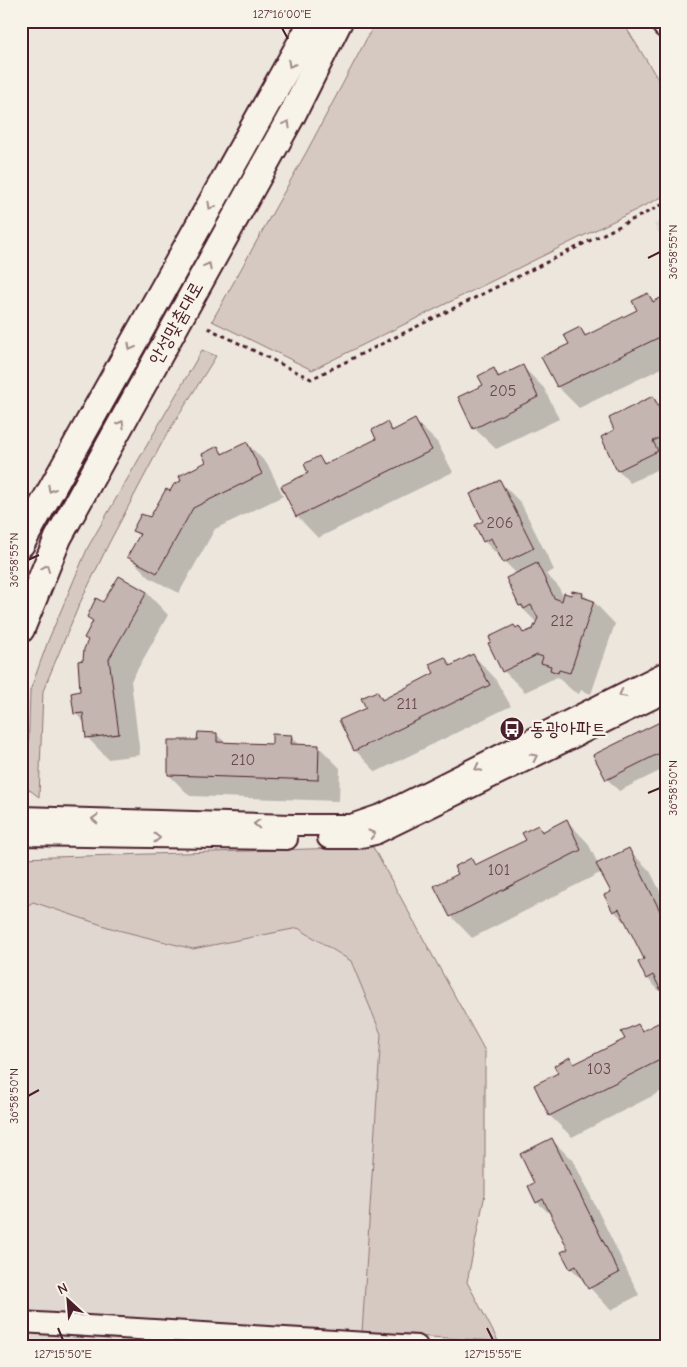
<svg xmlns="http://www.w3.org/2000/svg" width="687" height="1367" font-family="'Comic Neue','Poor Story',sans-serif">
  <style>
    .built { fill: #e0d7d0 }
    .green { fill: #d5c9c2; stroke: #907476 }
    .shadow { fill: #0003 }
    .building { fill: #c4b5b0; stroke: #4a1f2b }
    .lines { fill: none; stroke-linecap: round; stroke-linejoin: round }
    .minor-casing { stroke: #4a1f2b; stroke-width: 24 }
    .major-casing { stroke: #4a1f2b; stroke-width: 30 }
    .path { stroke: #4a1f2b; stroke-width: 3; stroke-dasharray: 4 4; stroke-linecap: butt }
    .minor { stroke: #f7f3e8; stroke-width: 20 }
    .major { stroke: #f7f3e8; stroke-width: 26 }
    .oneway { stroke: #a0898a }
    .ticks { fill: none; stroke: #4a1f2b; stroke-width: 2 }
    .labels { text-anchor: middle; dominant-baseline: central; stroke-width: 4.5; stroke-linejoin: round; paint-order: stroke }
    .number-label { font-size: 16px; fill: #68444c }
    .street-label { font-size: 19px; fill: #4a1f2b; stroke: #f7f3e8 }
    .poi-label { font-size: 19px; fill: #4a1f2b; stroke: #f7f3e8; text-anchor: start }
    .neatline { fill: none; stroke: #4a1f2b; stroke-width: 2 }
    .ticks-label { font-size: 12px; text-anchor: middle; fill: #4a1f2b }
  </style>
  <rect width="100%" height="100%" fill="#ece6dd"/>
  <filter id="ink" filterUnits="userSpaceOnUse"><feTurbulence type="fractalNoise" baseFrequency=".02" numOctaves="2"/><feDisplacementMap in="SourceGraphic" scale="10" xChannelSelector="R" yChannelSelector="G"/><feConvolveMatrix kernelMatrix="1 2 1 2 8 2 1 2 1" color-interpolation-filters="sRGB"/></filter>
  <g filter="url(#ink)">
    <!-- built -->
    <g class="built">
      <polygon points="666,219 666,246 654,224"/>
      <polygon points="33,902 114,929 193,949 298,928 351,961 381,1034 361,1346 21,1346 21,910"/>
    </g>
    <!-- green -->
    <g class="green">
      <polygon points="376,21 622,21 666,92 666,195 312,370 212,321 307,151"/>
      <polygon points="202,350 216,356 164,439 109,543 79,605 43,691 39,797 27,788 30,691 48,641 88,547"/>
      <polygon points="373,847 485,1051 485,1194 467,1282 498,1341 362,1333 381,1034 351,961 298,928 193,949 114,929 33,902 21,910 21,858"/>
    </g>
    <!-- shadow -->
    <g class="shadow">
      <polygon points="666,227 666,235 662,228"/>
      <polygon points="648,294 655,302 666,296 666,366 579,408 558,387 570,344 580,328 587,336 638,310"/>
      <polygon points="522,366 544,388 559,419 496,449 474,428 485,385 494,370 501,377"/>
      <polygon points="653,397 666,411 666,465 630,483 618,470"/>
      <polygon points="415,421 437,442 453,472 318,538 297,516 309,473 319,458 326,465 378,440 387,424 395,431"/>
      <polygon points="247,443 268,465 283,496 215,529 179,593 150,578 129,557 140,537 134,531 150,519 170,493 207,463 218,448 224,454"/>
      <polygon points="499,481 521,503 554,570 546,574 558,586 564,598 582,594 594,602 615,624 591,694 581,690 579,694 573,691 557,677 525,692 504,671 517,629 519,628 525,634 534,629 537,623 520,606 507,579 517,574 484,541 485,522"/>
      <polygon points="120,577 147,593 168,615 131,681 140,755 108,759 87,737 85,723 75,713 82,692 84,661 94,622 88,617 104,603"/>
      <polygon points="473,655 494,677 511,706 376,772 355,750 367,708 377,692 384,700 435,674 445,658 452,666"/>
      <polygon points="666,720 666,768 619,791 607,779"/>
      <polygon points="216,734 226,743 273,745 291,736 301,746 318,746 340,768 339,801 190,796 169,775 198,742"/>
      <polygon points="567,821 588,843 598,864 628,849 650,871 666,903 666,998 647,978 646,959 630,927 614,911 612,892 602,872 472,938 451,916 460,874 471,860 477,866 527,841 538,826 544,832"/>
      <polygon points="666,1020 666,1089 572,1137 550,1116 535,1085 560,1074 570,1059 576,1065 627,1040 638,1025 644,1031"/>
      <polygon points="552,1140 574,1162 639,1295 611,1310 571,1268 569,1250 554,1218 537,1202 536,1183"/>
    </g>
    <!-- building -->
    <g class="building">
      <polygon points="648,293 653,302 666,295 666,334 557,387 541,357 569,344 564,335 580,327 585,336 637,310 632,301"/>
      <polygon points="523,365 538,397 473,429 458,397 483,385 478,376 494,368 498,377"/>
      <polygon points="653,396 666,422 666,435 653,441 658,451 617,471 601,437 614,430 609,418"/>
      <polygon points="415,419 432,450 296,517 281,486 308,473 304,464 319,456 324,465 376,439 372,430 387,422 392,431"/>
      <polygon points="247,442 262,474 193,508 157,573 127,557 140,534 132,531 141,514 150,517 166,489 170,491 174,484 181,481 179,476 206,462 202,454 218,446 222,454"/>
      <polygon points="500,480 534,548 503,563 491,538 483,542 475,525 483,521 470,494"/>
      <polygon points="537,563 554,598 562,601 564,593 571,595 572,591 583,593 582,597 594,601 570,673 559,670 558,673 550,670 551,666 541,663 543,657 537,655 502,672 488,643 491,642 489,637 514,625 516,628 519,626 523,633 533,629 538,618 531,605 524,609 522,605 519,606 506,578"/>
      <polygon points="119,576 147,592 109,659 119,734 86,738 83,713 74,714 71,693 80,691 78,661 83,660 84,649 88,640 84,638 93,621 87,617 96,598 103,602"/>
      <polygon points="473,654 490,685 354,751 339,720 366,708 361,698 377,691 382,700 434,673 429,664 445,657 450,666"/>
      <polygon points="666,719 666,750 606,780 593,755"/>
      <polygon points="198,732 217,733 217,742 272,744 272,734 292,735 291,744 319,745 318,780 168,775 168,740 197,740"/>
      <polygon points="567,819 581,850 450,917 434,886 458,874 454,867 471,858 475,865 526,840 522,833 538,825 542,832"/>
      <polygon points="629,848 666,923 665,998 653,975 646,979 638,962 644,959 619,909 613,912 604,895 611,892 596,864"/>
      <polygon points="666,1019 666,1057 549,1116 534,1085 558,1073 554,1066 570,1057 574,1064 625,1039 621,1032 638,1024 642,1031"/>
      <polygon points="552,1138 619,1273 588,1289 576,1266 570,1269 561,1252 568,1249 543,1199 536,1203 528,1186 534,1183 520,1154"/>
      <polygon points="666,1319 666,1337 659,1323"/>
    </g>
    <g class="lines">
      <defs>
        <g id="minor">
          <polyline points="21,817 292,825 351,825 383,814 666,672"/>
          <polyline points="21,835 287,839"/>
          <polyline points="328,838 357,838 375,834 666,692"/>
          <polyline points="21,1322 417,1346"/>
        </g>
        <g id="major">
          <polyline points="663,21 666,25"/>
          <polyline points="21,544 313,21"/>
          <polyline points="21,629 58,538 292,115 339,21"/>
        </g>
      </defs>
      <!-- minor casing -->
      <use href="#minor" class="minor-casing"/>
      <!-- major casing -->
      <use href="#major" class="major-casing"/>
      <!-- path -->
      <polyline class="path" points="208,328 311,379 666,203"/>
      <!-- minor -->
      <use href="#minor" class="minor"/>
      <!-- major -->
      <use href="#major" class="major"/>
    </g>
    <!-- one-way arrows -->
    <defs><path id="oneway-chevron" d="M-2-3.5L2.5 0L-2 3.5" fill="none" stroke-width="1.6" stroke-linecap="round" stroke-linejoin="round" transform="scale(1.25)"/></defs>
    <g class="oneway">
      <use href="#oneway-chevron" transform="translate(291 64) rotate(119)"/>
      <use href="#oneway-chevron" transform="translate(287 124) rotate(-61)"/>
      <use href="#oneway-chevron" transform="translate(211 206) rotate(119)"/>
      <use href="#oneway-chevron" transform="translate(208 266) rotate(-61)"/>
      <use href="#oneway-chevron" transform="translate(131 347) rotate(119)"/>
      <use href="#oneway-chevron" transform="translate(121 424) rotate(-61)"/>
      <use href="#oneway-chevron" transform="translate(51 489) rotate(119)"/>
      <use href="#oneway-chevron" transform="translate(46 568) rotate(-67)"/>
      <use href="#oneway-chevron" transform="translate(622 694) rotate(153)"/>
      <use href="#oneway-chevron" transform="translate(534 757) rotate(-26)"/>
      <use href="#oneway-chevron" transform="translate(478 768) rotate(153)"/>
      <use href="#oneway-chevron" transform="translate(95 819) rotate(-178)"/>
      <use href="#oneway-chevron" transform="translate(257 824) rotate(-178)"/>
      <use href="#oneway-chevron" transform="translate(372 834) rotate(-16)"/>
      <use href="#oneway-chevron" transform="translate(157 838)"/>
    </g>
  </g>
  <!-- ticks -->
  <path class="ticks" d="M 282,28 L 288,39M 648,258 L 660,252M 28,560 L 39,555M 648,793 L 660,788M 28,1096 L 39,1090M 58,1328 L 63,1340M 487,1328 L 493,1340"/>
  <!-- icons -->
  <defs>
    <symbol id="bus-disc" viewBox="-11 -11 22 22"><circle r="9.5" fill="#4a1f2b" stroke="#f7f3e8"/><path d="M-5-6H5V4H4V6H2V4H-2V6H-4V4H-5ZM-3.5-4V0h7V-4ZM-3.5 1.2v1.5H-2V1.2ZM2 1.2v1.5H3.5V1.2Z" fill="#fff"/></symbol>
  </defs>
  <g fill-rule="evenodd">
    <use href="#bus-disc" x="498" y="715" width="28" height="28"/>
  </g>
  <g class="labels">
    <!-- number labels -->
    <g class="number-label">
      <text x="503" y="391">205</text>
      <text x="500" y="523">206</text>
      <text x="562" y="621">212</text>
      <text x="407" y="704">211</text>
      <text x="243" y="760">210</text>
      <text x="499" y="870">101</text>
      <text x="599" y="1069">103</text>
    </g>
    <!-- street labels -->
    <g class="street-label">
      <text transform="translate(176 323) rotate(-61)">안성맞춤대로</text>
    </g>
    <!-- poi labels -->
    <g class="poi-label">
      <text x="530" y="729">동광아파트</text>
    </g>
  </g>
  <!-- margin -->
  <rect width="687" height="1367" fill="none" stroke="#f7f3e8" stroke-width="55"/>
  <!-- north arrow -->
  <g transform="translate(68 1300) rotate(334)" stroke="#f7f3e8" stroke-width="4" paint-order="stroke">
  <path d="M0-4L9 19L0 12L-9 19Z" fill="#4a1f2b"/>
  <text y="-8" font-size="14" font-weight="bold" text-anchor="middle" fill="#4a1f2b">N</text>
  </g>
  <rect x="28" y="28" width="632" height="1312" class="neatline"/>
  <g class="ticks-label">
    <text x="282" y="18">127°16'00"E</text>
    <text transform="translate(673 252) rotate(-90)" y="4">36°58'55"N</text>
    <text transform="translate(14 560) rotate(-90)" y="4">36°58'55"N</text>
    <text transform="translate(673 788) rotate(-90)" y="4">36°58'50"N</text>
    <text transform="translate(14 1096) rotate(-90)" y="4">36°58'50"N</text>
    <text x="63" y="1358">127°15'50"E</text>
    <text x="493" y="1358">127°15'55"E</text>
  </g>
</svg>
